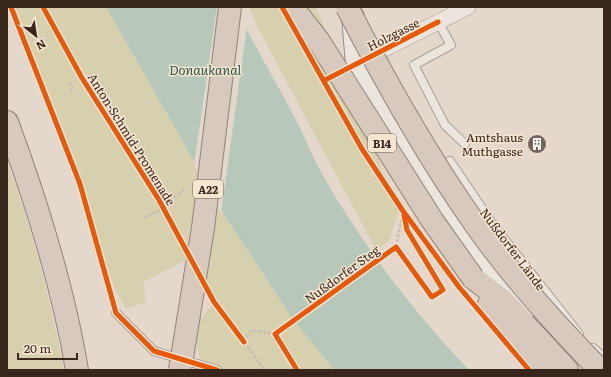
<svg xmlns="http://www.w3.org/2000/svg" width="611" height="377" font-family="Literata,serif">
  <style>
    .green { fill: #d7d0ae }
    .water { fill: #b7c8ba }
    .pier { fill: #e4d8cc }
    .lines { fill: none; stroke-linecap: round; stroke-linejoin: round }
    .lane-casing { stroke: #a99e95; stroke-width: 10 }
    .street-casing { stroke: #a99e95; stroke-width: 16 }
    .secondary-casing { stroke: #998d85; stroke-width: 24 }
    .highway-casing { stroke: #8f847c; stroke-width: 24 }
    .path { stroke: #c5bcb4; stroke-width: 2.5; stroke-dasharray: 3 2; stroke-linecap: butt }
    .lane { stroke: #ece5de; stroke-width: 8 }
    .street { stroke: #ece5de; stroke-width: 15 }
    .secondary { stroke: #ece5de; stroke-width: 22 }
    .highway { stroke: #d7c9bd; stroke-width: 22 }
    .highway-bridge-casing { stroke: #8f847c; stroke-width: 24; stroke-linecap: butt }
    .highway-bridge { stroke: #d7c9bd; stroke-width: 22 }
    .cycleway-casing { stroke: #f6e5d1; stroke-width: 8 }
    .cycleway { stroke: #e8590c; stroke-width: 5 }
    .labels { text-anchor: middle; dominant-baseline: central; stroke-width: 3; stroke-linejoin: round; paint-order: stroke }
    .shield { fill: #f6e5d1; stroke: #715f53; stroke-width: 1 }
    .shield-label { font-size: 11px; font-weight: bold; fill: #38261d }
    .street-label { font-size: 12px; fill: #38261d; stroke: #f6e5d1 }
    .poi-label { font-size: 12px; fill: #38261d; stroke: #f6e5d1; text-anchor: end }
    .water-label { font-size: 13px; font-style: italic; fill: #2c584d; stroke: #f6e5d1 }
  </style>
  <rect width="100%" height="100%" fill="#e4d8cc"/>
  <!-- green -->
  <g class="green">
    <polygon points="11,7 106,7 227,219 292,318 334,370 202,370 194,328 214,302 190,258 143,282 146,302 126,309 114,287 80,184"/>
    <polygon points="249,7 316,7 399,210 389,241 376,250 258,28"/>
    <path d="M 7,162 C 33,230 50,299 64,370 L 7,370 Z"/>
  </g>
  <!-- water -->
  <path class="water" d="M 106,7 L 236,7 C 254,47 277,83 297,122 C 307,141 314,161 325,179 C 364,247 415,314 469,370 L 334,370 L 292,318 L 227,219 Z"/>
  <!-- pier -->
  <polygon class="pier" points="217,7 238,7 247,26 221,213 194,165"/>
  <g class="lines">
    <defs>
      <g id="lane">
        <polyline points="438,22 451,45 414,65 445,125 465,144"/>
        <polyline points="438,168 450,161 494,226 579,334"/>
        <polyline points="116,313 154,351 217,370"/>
        <polyline points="593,348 604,358"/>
      </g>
      <polyline id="street" points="365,59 468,7"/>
      <polyline id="secondary" points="353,17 357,64 422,178 478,258 523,310"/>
      <g id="highway">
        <path d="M 7,122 C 37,203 63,285 77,370"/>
        <polyline points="473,278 503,301 567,370"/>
        <polyline points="489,304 541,370"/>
      </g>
    </defs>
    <!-- lane casing -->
    <use href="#lane" class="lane-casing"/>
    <!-- street casing -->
    <use href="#street" class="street-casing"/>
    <!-- secondary casing -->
    <use href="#secondary" class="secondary-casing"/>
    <!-- highway casing -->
    <use href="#highway" class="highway-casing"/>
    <!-- path -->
    <g class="path">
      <polyline points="69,83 73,91"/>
      <polyline points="161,205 186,189"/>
      <polyline points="144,218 164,208"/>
      <polyline points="396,247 403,212"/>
      <polyline points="264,370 244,342 252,330 275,334"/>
    </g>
    <!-- lane -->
    <use href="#lane" class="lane"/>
    <!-- street -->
    <use href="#street" class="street"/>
    <!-- secondary -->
    <use href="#secondary" class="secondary"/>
    <!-- highway -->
    <use href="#highway" class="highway"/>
    <defs>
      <g id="highway-bridge">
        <polyline points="292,7 318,40 432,220 473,278"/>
        <path d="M 347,7 C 386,83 428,158 478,228 C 514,279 556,325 600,370"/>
        <polyline points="180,370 203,228 230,7"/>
      </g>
    </defs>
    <!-- highway-bridge casing -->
    <use href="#highway-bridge" class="highway-bridge-casing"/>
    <!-- highway-bridge -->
    <use href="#highway-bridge" class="highway-bridge"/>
    <defs>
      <g id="cycleway">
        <polyline points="11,7 80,184 116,313 154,351 217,370"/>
        <polyline points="43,7 82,78 159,200 214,302 244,342"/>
        <polyline points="282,7 362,149 403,211 459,287 529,370"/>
        <polyline points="325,80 438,22"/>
        <polyline points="297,370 275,334 396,247 432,297 443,290 407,230 404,215"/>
      </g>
    </defs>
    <!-- cycleway casing -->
    <use href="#cycleway" class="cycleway-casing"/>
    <!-- cycleway -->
    <use href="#cycleway" class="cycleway"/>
  </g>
  <!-- icons -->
  <defs>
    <symbol id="building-disc" viewBox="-11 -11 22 22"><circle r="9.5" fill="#74645a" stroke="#f6e5d1"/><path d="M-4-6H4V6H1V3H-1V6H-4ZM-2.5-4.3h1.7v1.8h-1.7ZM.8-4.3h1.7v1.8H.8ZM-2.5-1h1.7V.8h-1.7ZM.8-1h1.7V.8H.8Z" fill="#fff"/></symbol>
  </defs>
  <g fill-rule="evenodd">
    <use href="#building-disc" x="526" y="133" width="22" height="22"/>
  </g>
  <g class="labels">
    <!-- shield labels -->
    <g class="shield">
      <rect x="368" y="134" width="28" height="18" rx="3"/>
      <rect x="193" y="180" width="30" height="18" rx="3"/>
    </g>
    <g class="shield-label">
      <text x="382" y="143">B14</text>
      <text x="208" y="189">A22</text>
    </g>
    <!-- street labels -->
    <g class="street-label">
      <text transform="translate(393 34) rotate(-27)">Holzgasse</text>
      <text transform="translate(132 139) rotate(58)">Anton-Schmid-Promenade</text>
      <text transform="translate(513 249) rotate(53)">Nußdorfer Lände</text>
      <text transform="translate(342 274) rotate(-36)">Nußdorfer Steg</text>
    </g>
    <!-- poi labels -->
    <g class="poi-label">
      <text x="523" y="137">Amtshaus<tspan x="523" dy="14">Muthgasse</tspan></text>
    </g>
    <!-- water labels -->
    <g class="water-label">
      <text x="205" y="69">Donaukanal</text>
    </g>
  </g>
  <!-- border -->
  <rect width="611" height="377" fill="none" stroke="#38261d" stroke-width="16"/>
  <!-- north arrow -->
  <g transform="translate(36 36) rotate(150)" stroke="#f6e5d1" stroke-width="3" paint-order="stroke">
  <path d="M0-3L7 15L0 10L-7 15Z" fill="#38261d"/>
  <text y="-6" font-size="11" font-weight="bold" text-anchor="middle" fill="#38261d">N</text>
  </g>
  <!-- scale -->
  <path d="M18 353v6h59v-6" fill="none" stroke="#38261d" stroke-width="2"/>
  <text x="24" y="353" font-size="12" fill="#38261d" stroke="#f6e5d1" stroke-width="3" paint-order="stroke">20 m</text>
</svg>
